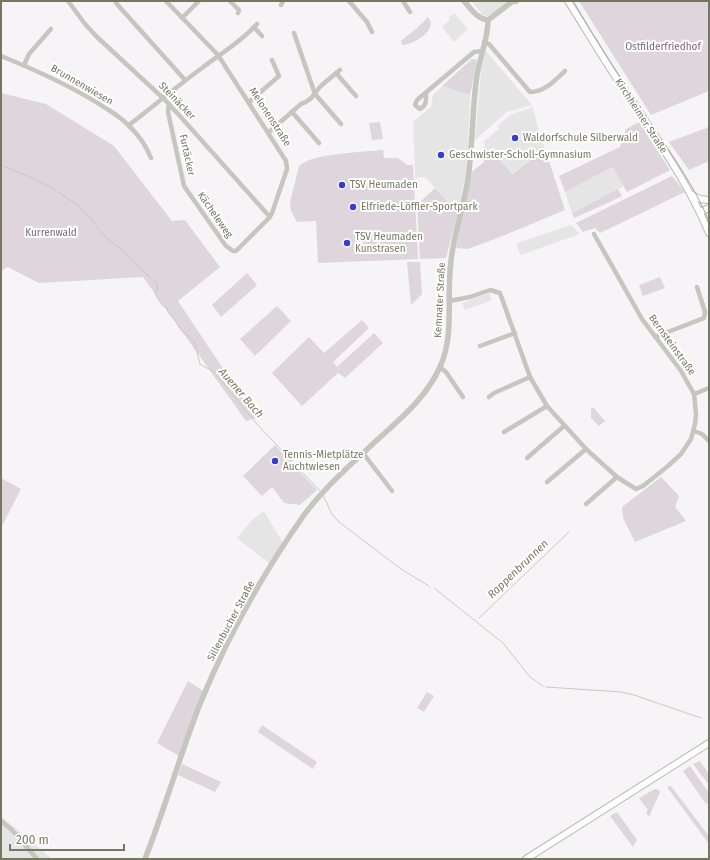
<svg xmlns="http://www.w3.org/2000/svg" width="710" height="860" font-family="'Fira Sans',sans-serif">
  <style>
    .built { fill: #e6e5e5 }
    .green { fill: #ded6dc }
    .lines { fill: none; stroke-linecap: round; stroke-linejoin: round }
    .stream { stroke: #cbcabd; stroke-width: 1 }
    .secondary-casing { stroke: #b9bbb1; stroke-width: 8 }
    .minor { stroke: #c5c6be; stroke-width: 4.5 }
    .tertiary { stroke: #c5c6be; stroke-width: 5.5 }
    .secondary { stroke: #fff; stroke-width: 6 }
    .tram { stroke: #a8aa9e; stroke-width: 1 }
    .poi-dot { fill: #343ed7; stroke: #fff; stroke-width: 1.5 }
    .labels { text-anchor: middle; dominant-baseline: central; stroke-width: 4; stroke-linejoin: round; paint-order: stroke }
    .park-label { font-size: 10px; fill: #7b6771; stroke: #fff }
    .street-label { font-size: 10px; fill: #74785f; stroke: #fff }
    .poi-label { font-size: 10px; fill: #74785f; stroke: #fff; text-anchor: start }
    .water-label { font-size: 11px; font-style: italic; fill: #78785f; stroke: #fff }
  </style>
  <rect width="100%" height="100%" fill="#f6f4f7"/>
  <!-- built -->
  <g class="built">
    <polygon points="471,1 508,1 492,14 485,17"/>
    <polygon points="454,13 468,29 454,42 442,27 450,20 449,17"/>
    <polygon points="486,51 532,105 507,112 475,140 481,71"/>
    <polygon points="442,86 470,95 468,146 465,176 458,213 425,177 415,178 413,122 431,107 433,95"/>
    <polygon points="533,107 539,133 545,149 511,174 498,158 484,157 485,144 483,142 499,129 497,126 510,115"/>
    <polygon points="614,167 624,186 572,213 565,192"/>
    <polygon points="571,225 580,234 521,255 517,247 517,243"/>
    <polygon points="489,293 492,300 465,310 462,303"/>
    <polygon points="264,511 283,543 270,564 237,538 252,520"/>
    <polygon points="1,816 52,859 1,859"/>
  </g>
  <!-- green -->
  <g class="green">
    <polygon points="579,1 707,1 709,6 709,91 651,115"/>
    <path d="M 428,17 C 439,30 413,45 402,45 L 401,41 L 417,28 Z"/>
    <polygon points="472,59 477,60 470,95 442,86"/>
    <polygon points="1,93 46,104 114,146 172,221 185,220 220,267 178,301 256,418 246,421 143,277 39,283 8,267 1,271"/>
    <polygon points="380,122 383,139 372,140 369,123"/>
    <polygon points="639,122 670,170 627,192 613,167 565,192 559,176 620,147 626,129"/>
    <polygon points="709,127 709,161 689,170 669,142"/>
    <polygon points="545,149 565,210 500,237 468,249 456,248 469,174 484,162 484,157 498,158 512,174"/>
    <path d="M 383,150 L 384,158 L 398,158 L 407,165 L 413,165 L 418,259 L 318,263 L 316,221 L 314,221 L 297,222 L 291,211 L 290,202 L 299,166 C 312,153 365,152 383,150 Z"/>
    <polygon points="672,176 685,192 600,233 595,228 583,232 576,223 580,221"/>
    <polygon points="435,188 458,213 446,258 420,259 417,205"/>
    <polygon points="618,189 622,196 610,202 574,218 572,213"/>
    <polygon points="407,262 420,262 422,294 411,305"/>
    <polygon points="247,273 257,285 221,317 212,305"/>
    <polygon points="660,277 665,288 643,296 639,285"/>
    <polygon points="277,306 291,321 255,356 240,339"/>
    <polygon points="362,320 369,328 333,362 337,367 374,333 383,343 345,378 338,373 302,406 272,373 309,337 324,353"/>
    <polygon points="593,407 605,421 599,426 591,418 591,409"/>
    <polygon points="275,445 317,490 300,505 284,503 272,487 262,496 243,476"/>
    <polygon points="661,477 679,496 675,507 686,521 635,542 623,518 622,507"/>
    <polygon points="1,478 21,489 1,528"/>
    <polygon points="188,681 203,691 179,756 157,743"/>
    <polygon points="427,692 434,696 424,712 417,708"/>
    <polygon points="262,725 317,762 313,769 258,732"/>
    <polygon points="700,761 709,774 709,785 693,764"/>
    <polygon points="182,764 221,782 215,792 178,775"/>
    <polygon points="690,766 709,793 709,802 706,804 683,771"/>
    <polygon points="671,786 709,836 709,844 667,787"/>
    <polygon points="655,789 659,790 660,792 649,817 646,812 648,810 639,798"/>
    <polygon points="617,812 637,840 633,847 610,816"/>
  </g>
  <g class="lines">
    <!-- stream -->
    <g class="stream">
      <polyline points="1,165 30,177 50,187 76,204 86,213 107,239 125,252 146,274 157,283 158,288 155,293 155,294 162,305 168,309 168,312 175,320 181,330 194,341 200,364 214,372 256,423 320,491"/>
      <polyline points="323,495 332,514 339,522 401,569 429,586"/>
      <polyline points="434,588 503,643 530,677 543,686"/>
      <polyline points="479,618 569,532"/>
      <polyline points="546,687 621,692 634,695 701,718"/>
    </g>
    <defs>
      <g id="secondary">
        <path d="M 568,1 C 587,31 605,62 625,91 C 655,137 688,182 709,233"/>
        <polyline points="692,195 700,199 709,200"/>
        <polyline points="700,212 709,208"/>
        <polyline points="526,859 709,743"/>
      </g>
    </defs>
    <!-- secondary casing -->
    <use href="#secondary" class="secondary-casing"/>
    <!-- minor -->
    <g class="minor">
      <polyline points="68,1 85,24 96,36 164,99 179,115 270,217"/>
      <polyline points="166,1 218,55 286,161 287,169 272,213 268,219 236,251 233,251 226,246 184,186 168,112 169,104"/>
      <polyline points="230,1 239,10 238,13"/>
      <polyline points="349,1 367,22 372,32"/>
      <polyline points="403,1 410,12"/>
      <polyline points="516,2 517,1"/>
      <polyline points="116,3 185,80"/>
      <polyline points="281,5 283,1"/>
      <polyline points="182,18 199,1"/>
      <polyline points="254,27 262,36"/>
      <polyline points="294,33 315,94 341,124"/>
      <path d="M 484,42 L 489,44 L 530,92 C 545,92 555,80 565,71"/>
      <path d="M 1,56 C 38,71 74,87 107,109 C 115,114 123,119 129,126 C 139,135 146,146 151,158"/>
      <polyline points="24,65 29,54 51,29"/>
      <polyline points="336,73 356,96"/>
      <path d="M 426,93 C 426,100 427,105 420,109 L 415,105 L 417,100 L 474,52 L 482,51"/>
      <polyline points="249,102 279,76 272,60"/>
      <polyline points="292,112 319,143"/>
      <path d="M 129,125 C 154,106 177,86 202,68 C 220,54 241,42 257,24"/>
      <path d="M 269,132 L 301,104 C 313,100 312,95 320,87 C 326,81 333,76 340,70"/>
      <polyline points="449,301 470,297 490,290 500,293 530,377 547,406 586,449 617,477 636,489 643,486 668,466 681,454 691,439 695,424 696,414 694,394 681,371 642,319 594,234"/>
      <polyline points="655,337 704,318 705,312 697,287"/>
      <polyline points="480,346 515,333"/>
      <polyline points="440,367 446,372 463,397"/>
      <polyline points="694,394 709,388"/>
      <polyline points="489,397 494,393 530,377"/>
      <polyline points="694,431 702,434 709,441"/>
      <polyline points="504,432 547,406"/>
      <polyline points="363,453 392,491"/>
      <polyline points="527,458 564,426"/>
      <polyline points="547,482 586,449"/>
      <polyline points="586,504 617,477"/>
      <polyline points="1,821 12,830 37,859"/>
    </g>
    <!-- tertiary -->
    <g class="tertiary">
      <path d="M 464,1 C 471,9 477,19 488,20 L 513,1"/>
      <path d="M 145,859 C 165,808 180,755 200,704 C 226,640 264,572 304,515 C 325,487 350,465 376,441 C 400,419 426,398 440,367 C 455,334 446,297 451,261 C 454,233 464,206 468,178 C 473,144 472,109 477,75 C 480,57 488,39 488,20"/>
    </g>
    <!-- secondary -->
    <use href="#secondary" class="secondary"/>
    <!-- tram -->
    <path class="tram" d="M 573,1 C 597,42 623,82 650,122 C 671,154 694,185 709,221"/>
  </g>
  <!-- markers -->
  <g class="poi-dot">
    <circle cx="515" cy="138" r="4"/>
    <circle cx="441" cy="155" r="4"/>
    <circle cx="342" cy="185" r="4"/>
    <circle cx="353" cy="207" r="4"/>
    <circle cx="347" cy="243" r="4"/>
    <circle cx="275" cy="461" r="4"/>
  </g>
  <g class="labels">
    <!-- park labels -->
    <g class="park-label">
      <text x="663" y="47">Ostfilderfriedhof</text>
      <text x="51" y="233">Kurrenwald</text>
    </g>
    <!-- street labels -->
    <g class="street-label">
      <text transform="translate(82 85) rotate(30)">Brunnenwiesen</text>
      <text transform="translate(177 101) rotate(46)">Steinäcker</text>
      <text transform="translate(641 116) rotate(57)">Kirchheimer Straße</text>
      <text transform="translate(270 117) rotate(57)">Melonenstraße</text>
      <text transform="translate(187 155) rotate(78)">Furtäcker</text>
      <text transform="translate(215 215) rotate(55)">Kächeleweg</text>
      <text transform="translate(440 300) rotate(-87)">Kemnater Straße</text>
      <text transform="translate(672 345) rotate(54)">Bernsteinstraße</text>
      <text transform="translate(231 621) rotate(-62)">Sillenbucher Straße</text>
    </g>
    <!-- poi labels -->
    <g class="poi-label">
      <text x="523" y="138">Waldorfschule Silberwald</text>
      <text x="449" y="155">Geschwister-Scholl-Gymnasium</text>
      <text x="350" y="185">TSV Heumaden</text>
      <text x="361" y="207">Elfriede-Löffler-Sportpark</text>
      <text x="355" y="237">TSV Heumaden<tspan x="355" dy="12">Kunstrasen</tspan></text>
      <text x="283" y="455">Tennis-Mietplätze<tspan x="283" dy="12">Auchtwiesen</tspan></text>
    </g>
    <!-- water labels -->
    <g class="water-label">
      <text transform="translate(241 393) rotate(49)">Auener Bach</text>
      <text transform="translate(518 569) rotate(-44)">Rappenbrunnen</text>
    </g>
  </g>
  <!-- border -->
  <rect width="710" height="860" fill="none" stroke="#74785f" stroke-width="4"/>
  <!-- scale -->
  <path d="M10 844v6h114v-6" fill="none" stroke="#74785f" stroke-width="2"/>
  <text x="16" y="844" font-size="12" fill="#74785f" stroke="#ffffff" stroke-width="3" paint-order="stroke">200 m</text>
</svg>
